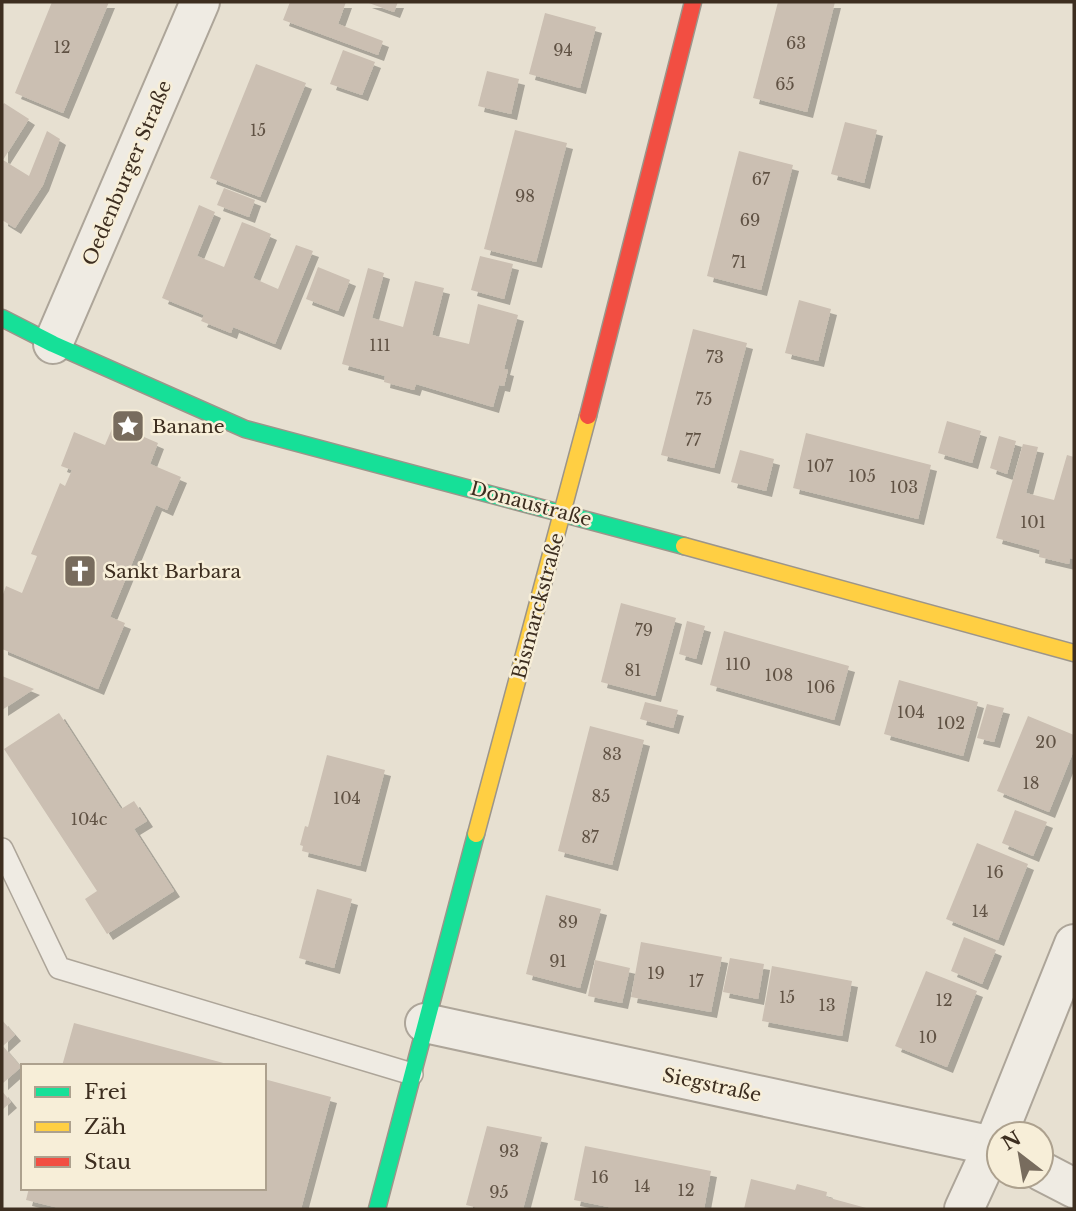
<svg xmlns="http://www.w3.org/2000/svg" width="1076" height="1211" font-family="'Libre Baskerville',serif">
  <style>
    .building { fill: #cbbfb2; filter: url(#shadow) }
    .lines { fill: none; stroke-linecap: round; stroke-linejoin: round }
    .lane-casing { stroke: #ada599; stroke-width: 24 }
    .street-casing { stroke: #ada599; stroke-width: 42 }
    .fast-casing { stroke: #9c958a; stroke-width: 19 }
    .slow-casing { stroke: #9c958a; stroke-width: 19 }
    .jam-casing { stroke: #9c958a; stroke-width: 19 }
    .lane { stroke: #efebe3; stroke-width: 21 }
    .street { stroke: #efebe3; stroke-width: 38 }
    .fast { stroke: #16e098; stroke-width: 16 }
    .slow { stroke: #ffcf43; stroke-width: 16 }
    .jam { stroke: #f24e42; stroke-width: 16 }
    .labels { text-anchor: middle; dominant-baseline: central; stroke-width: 5; stroke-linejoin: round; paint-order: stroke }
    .number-label { font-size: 16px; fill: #605244 }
    .street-label { font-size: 19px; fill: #3d2e20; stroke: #f7eed8 }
    .poi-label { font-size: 19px; fill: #3d2e20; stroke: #f7eed8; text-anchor: start }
  </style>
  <defs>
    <filter id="shadow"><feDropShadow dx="6" dy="6" stdDeviation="0" flood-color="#0004"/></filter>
  </defs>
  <rect width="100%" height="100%" fill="#e7e0d1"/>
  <!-- building -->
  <g class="building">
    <polygon points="52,2 109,2 63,113 15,93"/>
    <polygon points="290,2 346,2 338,24 383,41 378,55 283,20"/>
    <polygon points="366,2 398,2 394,12"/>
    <polygon points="778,2 835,2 807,112 753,98"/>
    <polygon points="545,13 596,27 580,88 529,74"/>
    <polygon points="343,50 375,62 362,95 330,84"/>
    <polygon points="256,64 306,83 260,197 210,178"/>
    <polygon points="487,71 519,79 511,114 478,106"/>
    <polygon points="4,103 29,119 3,160 29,176 47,131 60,139 43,185 15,228 2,220 2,106"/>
    <polygon points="845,122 877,130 864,183 831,174"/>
    <polygon points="515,130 567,143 536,262 484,249"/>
    <polygon points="739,151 793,165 761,290 707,276"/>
    <polygon points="224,188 255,200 249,217 217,205"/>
    <polygon points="199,205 215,212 197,256 224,267 242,222 257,228 271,234 253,278 278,289 296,245 313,251 275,344 233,327 231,333 201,321 204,315 162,298"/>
    <polygon points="480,256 513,264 504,299 471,290"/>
    <polygon points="318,267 350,280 338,311 306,299"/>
    <polygon points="368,268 384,273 372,318 403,327 415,281 444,288 432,335 469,344 478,304 518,315 504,369 508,370 504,386 499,385 493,407 416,384 414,390 384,382 385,376 342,364"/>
    <polygon points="799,300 831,309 818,361 785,353"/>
    <polygon points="693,329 747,343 714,468 661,455"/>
    <polygon points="947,421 981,431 972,463 938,453"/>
    <polygon points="114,424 158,443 150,464 181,477 167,510 156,505 110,617 125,623 98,689 2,649 2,597 6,586 22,593 37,556 31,554 60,483 65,486 72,470 61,466 74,432 105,445"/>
    <polygon points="806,433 931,465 918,519 793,488"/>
    <polygon points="999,436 1016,441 1007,474 990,468"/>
    <polygon points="1023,444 1038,447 1026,493 1054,500 1067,455 1074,457 1074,559 1070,558 1069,564 1039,557 1040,550 996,538"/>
    <polygon points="740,450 774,459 766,491 731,482"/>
    <polygon points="621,603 676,618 655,696 601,682"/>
    <polygon points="687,621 705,626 696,659 679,654"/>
    <polygon points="724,631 849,666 834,720 710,685"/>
    <polygon points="2,676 34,689 2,710"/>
    <polygon points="899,680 978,702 963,756 884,734"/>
    <polygon points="645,702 678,710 673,728 640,719"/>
    <polygon points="987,704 1004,708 994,742 977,738"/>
    <polygon points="59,713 121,809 134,801 147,821 134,829 174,891 107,934 85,899 97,891 4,749"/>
    <polygon points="1028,716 1074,735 1074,750 1049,812 997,791"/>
    <polygon points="590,726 644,740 612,865 558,851"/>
    <polygon points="327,755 385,770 360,866 302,851 303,846 300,845 305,826 308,827"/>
    <polygon points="1015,810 1047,822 1033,856 1002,843"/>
    <polygon points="977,843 1028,864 998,940 946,919"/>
    <polygon points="317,889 352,899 334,968 299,958"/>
    <polygon points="546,895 601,909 580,988 526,974"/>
    <polygon points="964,937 996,950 982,984 951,971"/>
    <polygon points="641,942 722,957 711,1012 631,997"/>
    <polygon points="730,958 764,964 758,999 723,992"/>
    <polygon points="595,960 630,968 622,1003 588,996"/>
    <polygon points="772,966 852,981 842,1036 762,1021"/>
    <polygon points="926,971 977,991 947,1067 895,1046"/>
    <polygon points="2,1020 15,1035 3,1046 21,1067 2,1084"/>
    <polygon points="74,1023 231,1065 231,1066 62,1066"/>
    <polygon points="264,1079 331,1097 301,1209 63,1209 26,1200 29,1188 264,1188"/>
    <polygon points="2,1091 11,1102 2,1110"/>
    <polygon points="487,1126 542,1137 523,1209 483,1209 466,1205"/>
    <polygon points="585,1146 711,1171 704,1209 618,1209 574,1200"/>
    <polygon points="751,1179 795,1190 797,1184 827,1192 826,1197 870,1209 744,1209"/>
  </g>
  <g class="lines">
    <defs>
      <polyline id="lane" points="2,849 59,968 412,1074"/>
      <g id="street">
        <polyline points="53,344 200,2"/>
        <polyline points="425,1023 993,1146 999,1149"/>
        <polyline points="1041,1171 1074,1188"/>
        <polyline points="964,1209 993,1146 1074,944"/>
      </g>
      <g id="fast">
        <polyline points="2,318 53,344 245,429 684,546"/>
        <polyline points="377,1209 476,834"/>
      </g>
      <g id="slow">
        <polyline points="684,546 1074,653"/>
        <polyline points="476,834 588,416"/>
      </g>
      <polyline id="jam" points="588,416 693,2"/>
    </defs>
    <!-- lane casing -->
    <use href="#lane" class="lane-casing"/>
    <!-- street casing -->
    <use href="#street" class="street-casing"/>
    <!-- fast casing -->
    <use href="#fast" class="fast-casing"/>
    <!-- slow casing -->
    <use href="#slow" class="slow-casing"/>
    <!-- jam casing -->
    <use href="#jam" class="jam-casing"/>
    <!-- lane -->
    <use href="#lane" class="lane"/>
    <!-- street -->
    <use href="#street" class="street"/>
    <!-- fast -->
    <use href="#fast" class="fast"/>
    <!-- slow -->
    <use href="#slow" class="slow"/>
    <!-- jam -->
    <use href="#jam" class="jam"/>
  </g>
  <!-- icons -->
  <defs>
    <symbol id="sight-square" viewBox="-11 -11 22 22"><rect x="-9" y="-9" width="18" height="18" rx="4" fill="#786c5e" stroke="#f7eed8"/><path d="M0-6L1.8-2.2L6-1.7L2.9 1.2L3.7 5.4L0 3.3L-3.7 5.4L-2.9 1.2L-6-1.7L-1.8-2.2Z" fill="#fff"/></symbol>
    <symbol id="church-square" viewBox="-11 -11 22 22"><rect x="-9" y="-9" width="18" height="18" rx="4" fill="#786c5e" stroke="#f7eed8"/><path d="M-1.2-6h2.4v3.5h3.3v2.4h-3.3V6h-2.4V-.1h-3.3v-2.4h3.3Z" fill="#fff"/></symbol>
  </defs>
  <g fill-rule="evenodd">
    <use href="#sight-square" x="109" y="407" width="38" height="38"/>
    <use href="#church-square" x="61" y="552" width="38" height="38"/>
  </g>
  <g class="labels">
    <!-- number labels -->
    <g class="number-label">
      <text x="796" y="43">63</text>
      <text x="62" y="47">12</text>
      <text x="563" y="50">94</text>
      <text x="785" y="84">65</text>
      <text x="258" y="130">15</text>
      <text x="761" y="179">67</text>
      <text x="525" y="196">98</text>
      <text x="750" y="220">69</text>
      <text x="739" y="262">71</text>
      <text x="380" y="345">111</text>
      <text x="715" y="357">73</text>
      <text x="704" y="399">75</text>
      <text x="693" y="440">77</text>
      <text x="820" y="466">107</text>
      <text x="862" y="476">105</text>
      <text x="904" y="487">103</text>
      <text x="1033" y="522">101</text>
      <text x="644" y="630">79</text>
      <text x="738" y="664">110</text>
      <text x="633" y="670">81</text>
      <text x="779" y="675">108</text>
      <text x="821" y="687">106</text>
      <text x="911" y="712">104</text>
      <text x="951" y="723">102</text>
      <text x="1046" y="742">20</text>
      <text x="612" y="754">83</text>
      <text x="1031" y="783">18</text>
      <text x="601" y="796">85</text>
      <text x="347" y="798">104</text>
      <text x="89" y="819">104c</text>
      <text x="590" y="837">87</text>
      <text x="995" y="872">16</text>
      <text x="980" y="911">14</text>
      <text x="568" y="922">89</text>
      <text x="558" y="961">91</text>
      <text x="656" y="973">19</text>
      <text x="696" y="981">17</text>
      <text x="787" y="997">15</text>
      <text x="944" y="1000">12</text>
      <text x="827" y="1005">13</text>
      <text x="928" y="1037">10</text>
      <text x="509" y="1151">93</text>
      <text x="600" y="1177">16</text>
      <text x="642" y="1186">14</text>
      <text x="686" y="1190">12</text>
      <text x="499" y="1192">95</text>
    </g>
    <!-- street labels -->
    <g class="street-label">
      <text transform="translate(127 173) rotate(-67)">Oedenburger Straße</text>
      <text transform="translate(531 504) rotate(15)">Donaustraße</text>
      <text transform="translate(538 606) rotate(-75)">Bismarckstraße</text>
      <text transform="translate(712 1085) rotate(12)">Siegstraße</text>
    </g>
    <!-- poi labels -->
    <g class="poi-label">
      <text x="152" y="426">Banane</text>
      <text x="104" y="571">Sankt Barbara</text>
    </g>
  </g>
  <!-- border -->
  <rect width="1076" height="1211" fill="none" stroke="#3d2e20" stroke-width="7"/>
  <!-- legend -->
  <rect x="21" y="1064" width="245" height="126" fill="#f7eed8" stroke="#ada18e" stroke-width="2"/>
  <rect x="35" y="1087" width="35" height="10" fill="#16e098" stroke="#ada18e" stroke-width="2"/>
  <text x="84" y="1099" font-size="21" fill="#3d2e20">Frei</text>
  <rect x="35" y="1122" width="35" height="10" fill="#ffcf43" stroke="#ada18e" stroke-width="2"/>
  <text x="84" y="1134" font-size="21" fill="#3d2e20">Zäh</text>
  <rect x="35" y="1157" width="35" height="10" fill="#f24e42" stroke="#ada18e" stroke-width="2"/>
  <text x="84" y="1169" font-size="21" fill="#3d2e20">Stau</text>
  <!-- north arrow -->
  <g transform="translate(1020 1155) rotate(329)"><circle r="33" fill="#f7eed8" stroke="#ada18e" stroke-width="2"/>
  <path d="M0-5L12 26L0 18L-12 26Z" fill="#786c5e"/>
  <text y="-10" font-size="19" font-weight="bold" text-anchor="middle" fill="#3d2e20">N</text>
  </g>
</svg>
